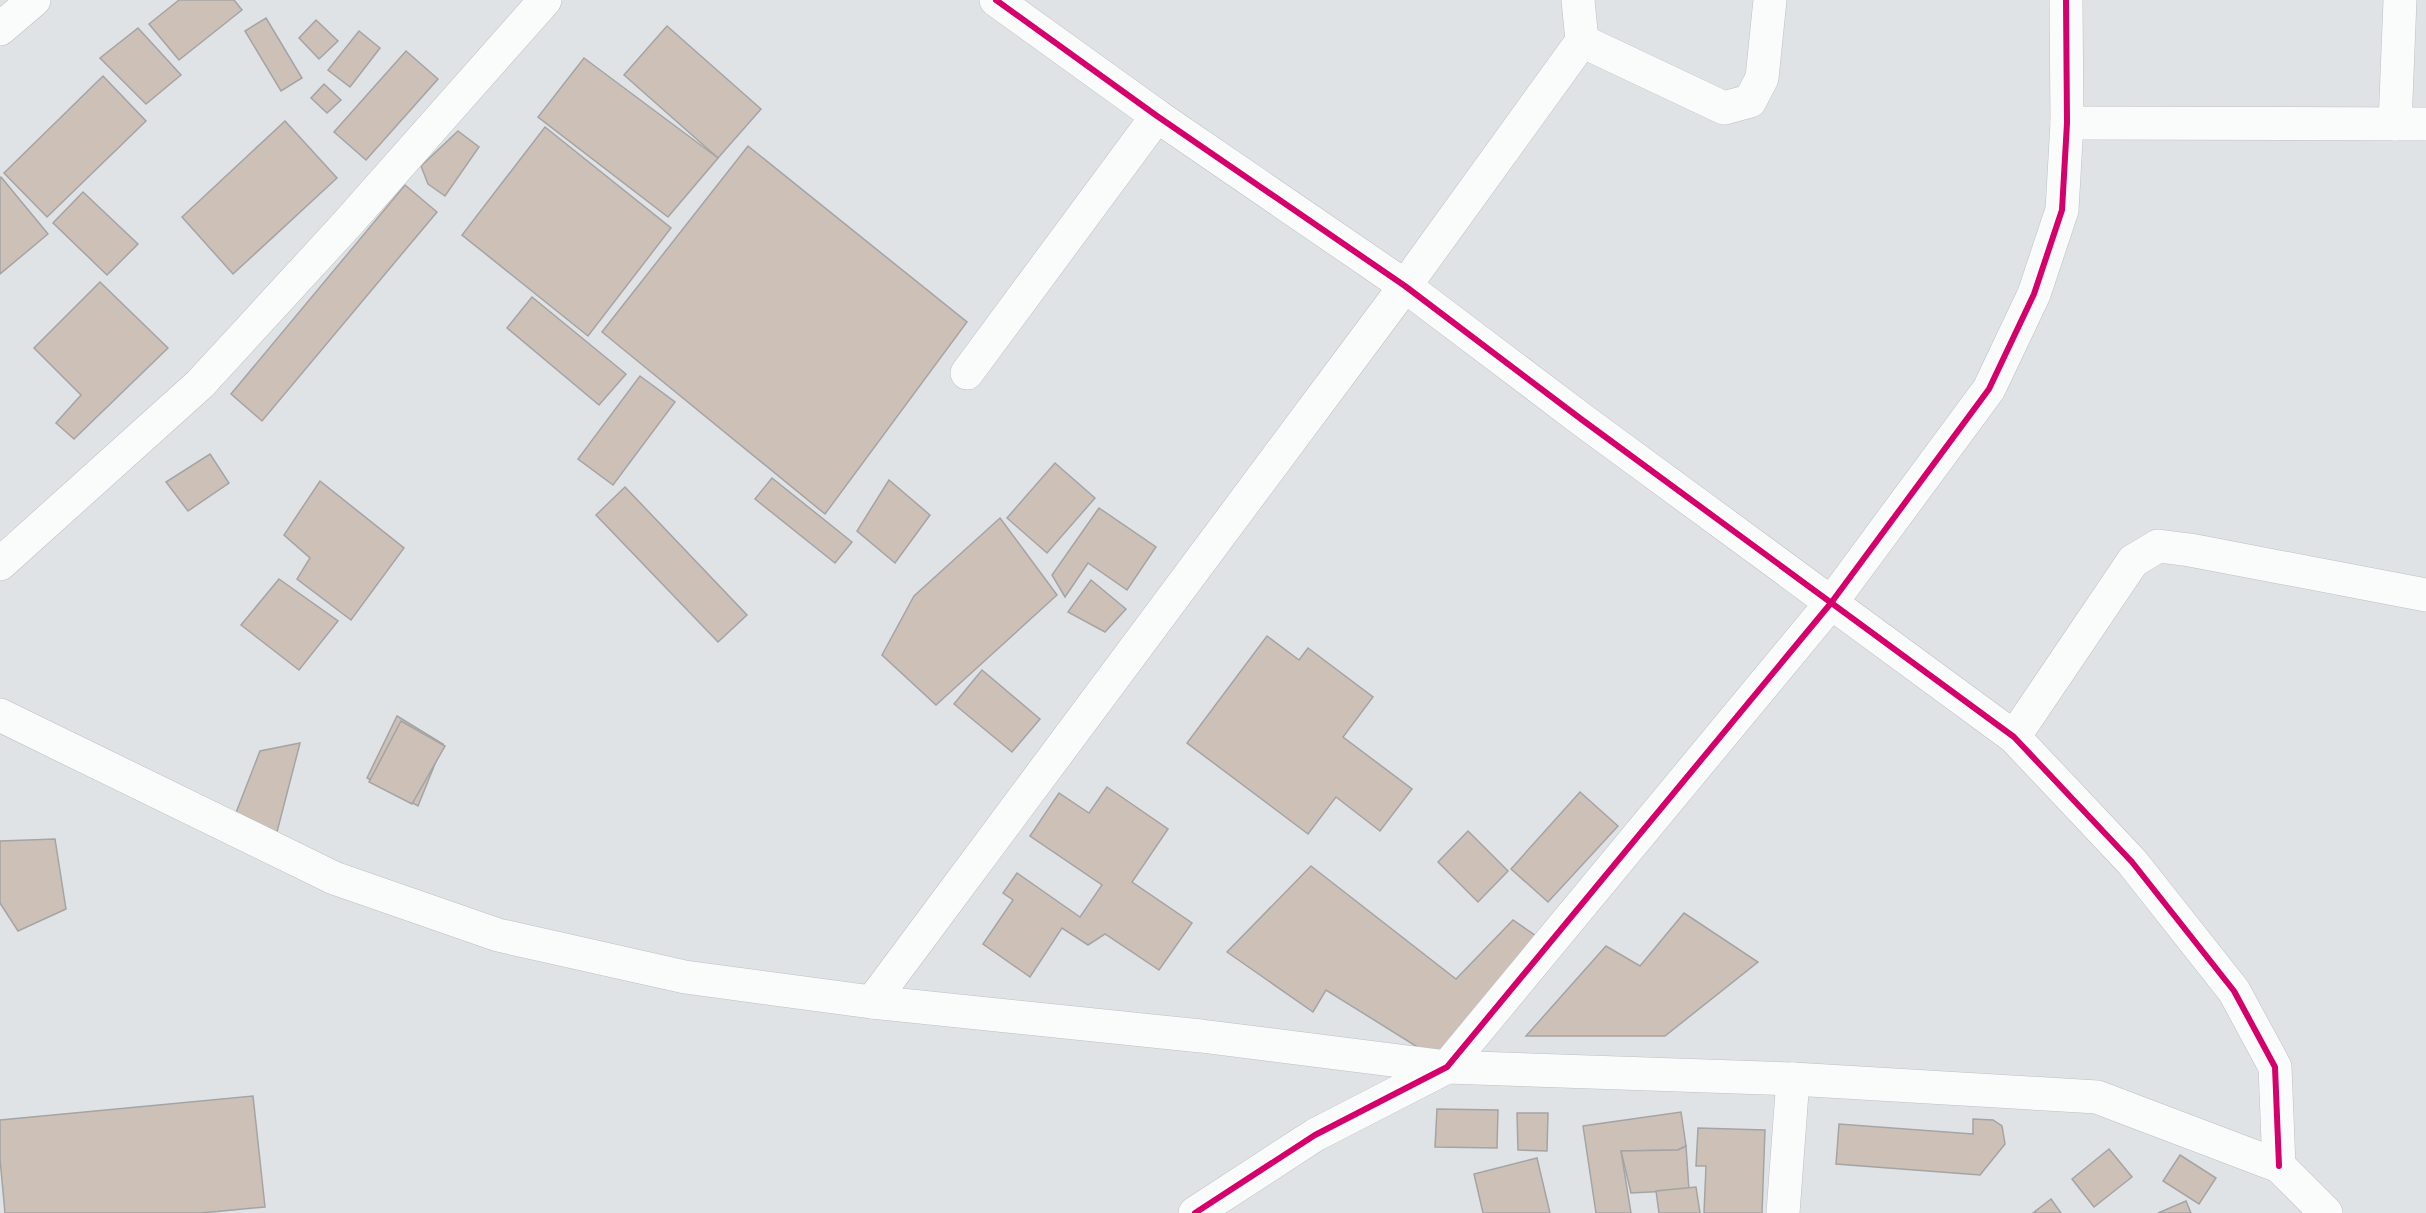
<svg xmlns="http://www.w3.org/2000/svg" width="2426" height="1213" font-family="'Public Sans',sans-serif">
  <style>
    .building { fill: #ccc0b7; stroke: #a4a4a4; stroke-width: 1.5 }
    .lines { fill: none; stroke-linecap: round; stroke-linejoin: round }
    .street-casing { stroke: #bdbfc2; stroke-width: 34 }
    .secondary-casing { stroke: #bdbfc2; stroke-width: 34 }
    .street { stroke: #fafbfb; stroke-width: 33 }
    .secondary { stroke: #fafbfb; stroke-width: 33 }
    .cycleway-casing { stroke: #fff; stroke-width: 10 }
    .cycleway { stroke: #d6006c; stroke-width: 6 }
  </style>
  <rect width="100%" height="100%" fill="#e0e3e6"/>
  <!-- building -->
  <g class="building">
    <polygon points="179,0 234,0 242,10 179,60 149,24"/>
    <polygon points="266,18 302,78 281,91 245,31"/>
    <polygon points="316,20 338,41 319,59 299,38"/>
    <polygon points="667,26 761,109 718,158 624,75"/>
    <polygon points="138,28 181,75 146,104 100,58"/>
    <polygon points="359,31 380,48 350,87 328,70"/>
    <polygon points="406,51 438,79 366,160 334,132"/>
    <polygon points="584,58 718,158 668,217 538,117"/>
    <polygon points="103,76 146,121 47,217 4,173"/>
    <polygon points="324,84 341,100 327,113 311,98"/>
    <polygon points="285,121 337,178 233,274 182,217"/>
    <polygon points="545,127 671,228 588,336 462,235"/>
    <polygon points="458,131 479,147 445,196 428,184 421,166"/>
    <polygon points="748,146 967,322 825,514 602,332"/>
    <polygon points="1,177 48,234 0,274 0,178"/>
    <polygon points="405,185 437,212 262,421 231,394"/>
    <polygon points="83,192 138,244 107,275 53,223"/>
    <polygon points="100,282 168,348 74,439 56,423 81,395 34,348"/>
    <polygon points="532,297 626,374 599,405 507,328"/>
    <polygon points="640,376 675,402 613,485 578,459"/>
    <polygon points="210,454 229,483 188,511 166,482"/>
    <polygon points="1055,463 1095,498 1047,553 1007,518"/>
    <polygon points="772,478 852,542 835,563 755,499"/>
    <polygon points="889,480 930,515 895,563 857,531"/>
    <polygon points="320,481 404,548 351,620 297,579 310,558 284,535"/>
    <polygon points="625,487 747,615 718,642 596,515"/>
    <polygon points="1099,508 1156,547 1127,590 1088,563 1065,597 1052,575"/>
    <polygon points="1000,518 1057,595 936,705 882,655 914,596"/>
    <polygon points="279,579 338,621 299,670 241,625"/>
    <polygon points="1091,580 1126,609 1105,632 1068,612"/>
    <polygon points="1267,636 1299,660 1308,648 1373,697 1343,737 1412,789 1380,831 1336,797 1308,834 1187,743"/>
    <polygon points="982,670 1040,719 1012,752 954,704"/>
    <polygon points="397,716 443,744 418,806 367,778"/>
    <polygon points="401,721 445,746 412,804 369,782"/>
    <polygon points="300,743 277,832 232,823 260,751"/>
    <polygon points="1107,787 1168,829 1132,882 1192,923 1159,970 1105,934 1088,945 1062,928 1030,977 983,944 1013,900 1003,893 1017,873 1080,917 1102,885 1030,836 1059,793 1089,813"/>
    <polygon points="1580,792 1618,826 1548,902 1511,869"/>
    <polygon points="1468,831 1508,871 1478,902 1438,862"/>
    <polygon points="55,839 66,909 18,931 0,903 0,841"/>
    <polygon points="1311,866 1456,979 1513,920 1539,938 1435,1058 1326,990 1313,1012 1227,952"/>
    <polygon points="1684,913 1758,962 1665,1036 1526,1036 1606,946 1640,966"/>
    <polygon points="253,1096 265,1207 201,1213 5,1213 0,1159 0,1120"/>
    <polygon points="1437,1109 1498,1110 1497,1148 1435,1147"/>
    <polygon points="1681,1112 1686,1146 1678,1150 1621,1151 1631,1213 1596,1213 1583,1126"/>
    <polygon points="1517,1113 1548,1113 1547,1151 1518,1150"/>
    <polygon points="1973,1119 1993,1120 2002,1126 2005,1144 1980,1175 1836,1164 1839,1124 1973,1134"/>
    <polygon points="1698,1128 1765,1130 1762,1213 1704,1213 1706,1166 1696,1166"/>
    <polygon points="1686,1146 1689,1190 1631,1193 1621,1151 1678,1150"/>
    <polygon points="2109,1149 2132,1177 2094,1207 2072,1179"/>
    <polygon points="2180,1155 2216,1178 2199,1204 2163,1181"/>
    <polygon points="1537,1158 1550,1213 1483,1213 1474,1174"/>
    <polygon points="1696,1187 1700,1213 1659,1213 1656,1191"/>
    <polygon points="2051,1199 2061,1213 2033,1213"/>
    <polygon points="2186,1201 2191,1213 2158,1213"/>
  </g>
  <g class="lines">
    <defs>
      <g id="street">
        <polyline points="996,0 1157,116 1405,286 1581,419 2014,737 2132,862 2234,991 2275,1067 2279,1166"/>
        <polyline points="1578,0 1582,41 1724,108 1750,101 1762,78 1770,0"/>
        <polyline points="0,29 34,0"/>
        <polyline points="2067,123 2426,124"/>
        <polyline points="2395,124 2400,0"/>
        <polyline points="967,373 1157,116"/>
        <polyline points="0,564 200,384 347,224 545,0"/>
        <polyline points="2014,737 2133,561 2158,546 2190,550 2426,595"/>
        <polyline points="872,1002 1405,286 1582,41"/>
        <polyline points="1195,1213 1315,1135 1447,1067 1831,603 1989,389 2034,294 2062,210 2067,123 2066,0"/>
        <polyline points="1783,1213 1793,1079"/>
      </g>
      <polyline id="secondary" points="0,715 334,878 498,935 685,977 872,1002 1201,1036 1447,1067 1793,1079 2097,1097 2279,1166 2326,1213"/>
    </defs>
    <!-- street casing -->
    <use href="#street" class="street-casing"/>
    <!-- secondary casing -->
    <use href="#secondary" class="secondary-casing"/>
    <!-- street -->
    <use href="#street" class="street"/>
    <!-- secondary -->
    <use href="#secondary" class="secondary"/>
    <defs>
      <g id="cycleway">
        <polyline points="996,0 1157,116 1405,286 1581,419 2014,737 2132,862 2234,991 2275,1067 2279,1166"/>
        <polyline points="1195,1213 1315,1135 1447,1067 1831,603 1989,389 2034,294 2062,210 2067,123 2066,0"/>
      </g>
    </defs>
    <!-- cycleway casing -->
    <use href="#cycleway" class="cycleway-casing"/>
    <!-- cycleway -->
    <use href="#cycleway" class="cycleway"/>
  </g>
</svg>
